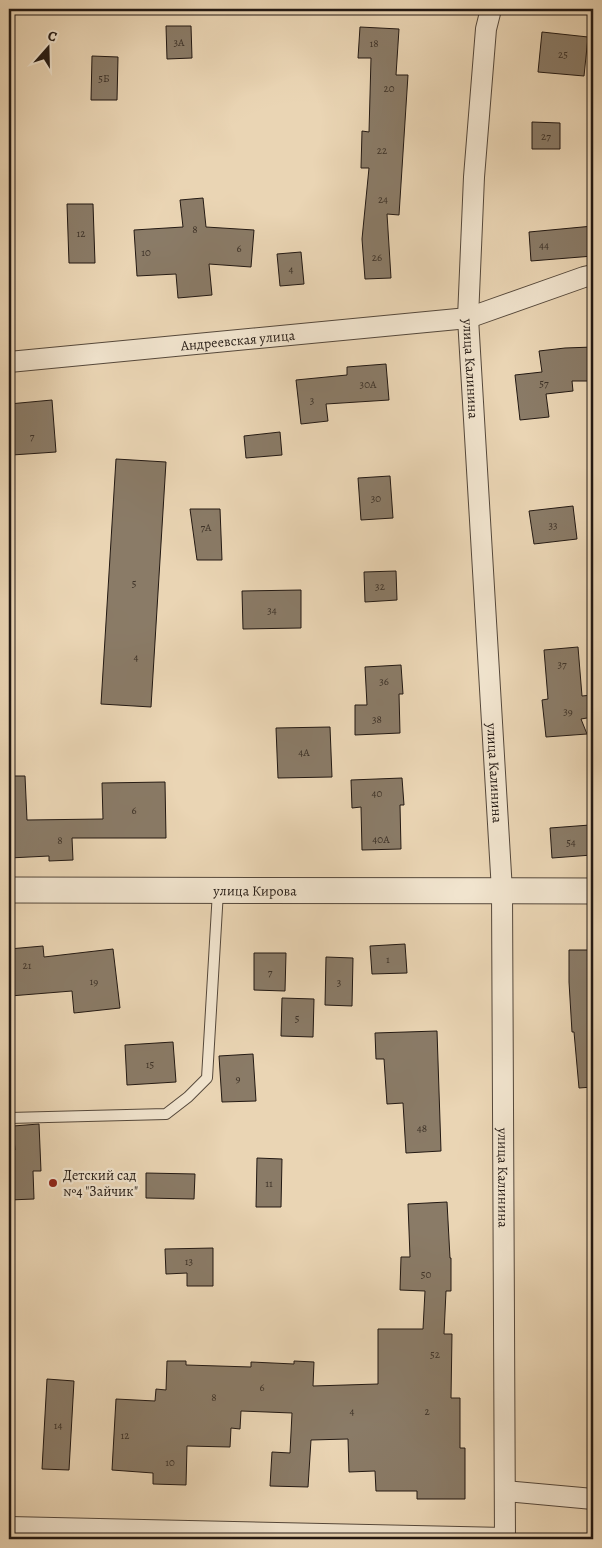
<svg xmlns="http://www.w3.org/2000/svg" width="602" height="1548" font-family="Alegreya,serif">
  <style>
    .building { fill: #8a7b67; stroke: #231913 }
    .lines { fill: none; stroke-linecap: round; stroke-linejoin: round }
    .service-casing { stroke: #55483b; stroke-width: 12 }
    .minor-casing { stroke: #55483b; stroke-width: 22 }
    .tertiary-casing { stroke: #55483b; stroke-width: 27 }
    .service { stroke: #f1e4ce; stroke-width: 10 }
    .minor { stroke: #f1e4ce; stroke-width: 20 }
    .tertiary { stroke: #f1e4ce; stroke-width: 25 }
    .poi-dot { fill: #8f2418; stroke: #f1e4ce; stroke-width: 2 }
    .labels { text-anchor: middle; dominant-baseline: central; stroke-width: 4.5; stroke-linejoin: round; paint-order: stroke }
    .number-label { font-size: 11px; fill: #3d3228 }
    .street-label { font-size: 14px; fill: #231913; stroke: #f1e4ce }
    .poi-label { font-size: 14px; fill: #231913; stroke: #f1e4ce; text-anchor: start }
  </style>
  <rect width="100%" height="100%" fill="#ead5b4"/>
  <filter id="stains"><feTurbulence type="fractalNoise" baseFrequency=".004" numOctaves="4"/><feColorMatrix values="0 0 0 0 .2 0 0 0 0 .09 0 0 0 0 .02 0 0 0 .5 -.17"/></filter>
  <radialGradient id="worn" r=".72"><stop offset=".6" stop-color="#630" stop-opacity="0"/><stop offset="1" stop-color="#630" stop-opacity=".3"/></radialGradient>
  <!-- building -->
  <g class="building">
    <polygon points="166,26 191,26 192,58 167,59"/>
    <polygon points="360,27 399,29 396,75 408,75 399,215 387,214 391,278 365,279 362,239 369,168 361,168 362,131 369,132 371,58 358,58"/>
    <polygon points="542,32 588,37 584,76 538,72"/>
    <polygon points="92,56 118,57 117,100 91,100"/>
    <polygon points="532,122 560,123 560,149 532,149"/>
    <polygon points="203,198 206,227 254,230 251,267 209,264 212,295 178,298 176,274 137,276 134,230 183,227 180,200"/>
    <polygon points="67,204 93,204 95,263 69,263"/>
    <polygon points="593,226 593,256 531,261 529,232"/>
    <polygon points="301,252 304,284 280,286 277,254"/>
    <polygon points="593,347 593,381 572,381 573,391 546,394 549,417 520,420 515,375 542,372 539,351 565,348"/>
    <polygon points="386,364 389,400 326,404 328,421 301,424 296,380 347,375 347,367"/>
    <polygon points="52,400 56,452 12,455 9,404"/>
    <polygon points="280,432 282,455 246,458 244,436"/>
    <polygon points="116,459 166,462 151,707 101,704"/>
    <polygon points="390,476 393,518 361,520 358,478"/>
    <polygon points="573,506 577,539 534,544 529,511"/>
    <polygon points="190,509 220,509 222,560 197,560"/>
    <polygon points="396,571 397,600 365,602 364,572"/>
    <polygon points="301,590 301,628 243,629 242,591"/>
    <polygon points="578,647 582,696 592,695 593,717 581,719 587,734 546,737 542,700 548,699 544,650"/>
    <polygon points="401,665 403,694 399,694 400,733 355,735 355,705 367,705 365,667"/>
    <polygon points="330,727 332,777 278,778 276,728"/>
    <polygon points="9,776 25,776 27,820 103,819 102,783 165,782 166,838 72,838 73,860 49,861 49,856 9,858"/>
    <polygon points="402,778 404,805 400,805 401,849 362,850 361,807 352,808 351,780"/>
    <polygon points="590,825 592,855 552,858 550,828"/>
    <polygon points="405,944 407,973 372,974 370,946"/>
    <polygon points="43,946 44,957 113,949 120,1008 74,1013 72,991 10,996 9,949"/>
    <polygon points="569,950 593,950 593,1087 579,1088 574,1032 572,1032 569,982"/>
    <polygon points="254,953 286,953 285,991 254,990"/>
    <polygon points="326,957 353,958 352,1006 325,1005"/>
    <polygon points="282,998 314,999 313,1037 281,1036"/>
    <polygon points="437,1031 441,1151 406,1153 403,1103 387,1104 384,1059 376,1059 375,1033"/>
    <polygon points="173,1042 176,1082 127,1085 125,1045"/>
    <polygon points="253,1054 256,1101 222,1102 219,1056"/>
    <polygon points="39,1124 41,1171 33,1171 34,1199 9,1200 9,1151 15,1150 13,1126"/>
    <polygon points="257,1158 282,1159 281,1207 256,1207"/>
    <polygon points="146,1173 195,1174 194,1199 146,1198"/>
    <polygon points="447,1202 450,1258 451,1258 451,1291 446,1291 444,1334 452,1334 451,1398 460,1398 460,1448 465,1448 465,1499 417,1499 417,1491 376,1491 375,1471 349,1472 348,1439 311,1440 308,1487 270,1486 272,1452 290,1453 292,1413 241,1411 240,1429 231,1428 230,1447 187,1446 186,1485 153,1484 153,1473 112,1470 116,1399 155,1401 156,1389 166,1390 167,1361 186,1361 186,1365 251,1367 251,1362 294,1364 294,1361 314,1362 313,1386 378,1384 378,1329 423,1329 425,1291 400,1290 401,1257 410,1257 408,1204"/>
    <polygon points="213,1248 213,1286 187,1286 187,1273 166,1274 165,1249"/>
    <polygon points="47,1379 74,1381 69,1470 42,1469"/>
  </g>
  <g class="lines">
    <defs>
      <polyline id="service" points="9,1118 166,1114 188,1097 207,1078 218,891"/>
      <g id="minor">
        <path id="s1" d="M 491,9 L 486,29 L 474,177 L 468,318 L 502,891 L 505,1539"/>
        <path id="s2" d="M 9,362 L 468,318 L 584,277 L 593,275"/>
        <polyline points="505,1491 593,1499"/>
        <polyline points="9,1527 505,1538"/>
      </g>
      <g id="tertiary">
        <path id="s3" d="M 9,890 L 593,891"/>
      </g>
    </defs>
    <!-- service casing -->
    <use href="#service" class="service-casing"/>
    <!-- minor casing -->
    <use href="#minor" class="minor-casing"/>
    <!-- tertiary casing -->
    <use href="#tertiary" class="tertiary-casing"/>
    <!-- service -->
    <use href="#service" class="service"/>
    <!-- minor -->
    <use href="#minor" class="minor"/>
    <!-- tertiary -->
    <use href="#tertiary" class="tertiary"/>
  </g>
  <!-- markers -->
  <circle class="poi-dot" cx="53" cy="1183" r="5"/>
  <g class="labels">
    <!-- number labels -->
    <g class="number-label">
      <text x="179" y="42">3А</text>
      <text x="374" y="43">18</text>
      <text x="563" y="54">25</text>
      <text x="104" y="78">5Б</text>
      <text x="389" y="88">20</text>
      <text x="546" y="136">27</text>
      <text x="382" y="150">22</text>
      <text x="383" y="199">24</text>
      <text x="195" y="229">8</text>
      <text x="81" y="233">12</text>
      <text x="544" y="245">44</text>
      <text x="239" y="248">6</text>
      <text x="146" y="252">10</text>
      <text x="377" y="257">26</text>
      <text x="291" y="269">4</text>
      <text x="544" y="383">57</text>
      <text x="368" y="384">30А</text>
      <text x="312" y="400">3</text>
      <text x="32" y="436">7</text>
      <text x="376" y="498">30</text>
      <text x="553" y="525">33</text>
      <text x="206" y="527">7А</text>
      <text x="134" y="583">5</text>
      <text x="380" y="586">32</text>
      <text x="272" y="610">34</text>
      <text x="136" y="657">4</text>
      <text x="562" y="664">37</text>
      <text x="384" y="681">36</text>
      <text x="568" y="711">39</text>
      <text x="377" y="719">38</text>
      <text x="304" y="752">4А</text>
      <text x="377" y="793">40</text>
      <text x="134" y="810">6</text>
      <text x="381" y="839">40А</text>
      <text x="60" y="840">8</text>
      <text x="571" y="842">54</text>
      <text x="388" y="959">1</text>
      <text x="27" y="965">21</text>
      <text x="270" y="972">7</text>
      <text x="94" y="981">19</text>
      <text x="339" y="982">3</text>
      <text x="297" y="1018">5</text>
      <text x="150" y="1064">15</text>
      <text x="238" y="1078">9</text>
      <text x="422" y="1128">48</text>
      <text x="269" y="1183">11</text>
      <text x="189" y="1261">13</text>
      <text x="426" y="1274">50</text>
      <text x="435" y="1354">52</text>
      <text x="262" y="1387">6</text>
      <text x="214" y="1397">8</text>
      <text x="352" y="1411">4</text>
      <text x="427" y="1411">2</text>
      <text x="58" y="1425">14</text>
      <text x="125" y="1435">12</text>
      <text x="170" y="1462">10</text>
    </g>
    <!-- street labels -->
    <g class="street-label">
      <text stroke="none"><textPath href="#s2" startOffset="230">Андреевская улица</textPath></text>
      <text stroke="none"><textPath href="#s1" startOffset="361">улица Калинина</textPath></text>
      <text stroke="none"><textPath href="#s1" startOffset="766">улица Калинина</textPath></text>
      <text stroke="none"><textPath href="#s3" startOffset="246">улица Кирова</textPath></text>
      <text stroke="none"><textPath href="#s1" startOffset="1171">улица Калинина</textPath></text>
    </g>
    <!-- poi labels -->
    <g class="poi-label">
      <text x="63" y="1175">Детский сад<tspan x="63" dy="16">№4 "Зайчик"</tspan></text>
    </g>
  </g>
  <!-- margin -->
  <rect width="602" height="1548" fill="none" stroke="#ead5b4" stroke-width="30"/>
  <rect x="10" y="10" width="582" height="1528" fill="none" stroke="#231913" stroke-width="2.5"/>
  <rect x="15" y="15" width="572" height="1518" fill="none" stroke="#231913"/>
  <!-- north arrow -->
  <g transform="translate(48 48) rotate(20)" stroke="#f1e4ce" stroke-width="4" paint-order="stroke">
  <path d="M0-4L9 19L0 12L-9 19Z" fill="#231913"/>
  <text y="-8" font-size="14" font-weight="bold" text-anchor="middle" fill="#231913">С</text>
  </g>
  <rect width="100%" height="100%" filter="url(#stains)"/>
  <rect width="100%" height="100%" fill="url(#worn)"/>
</svg>
